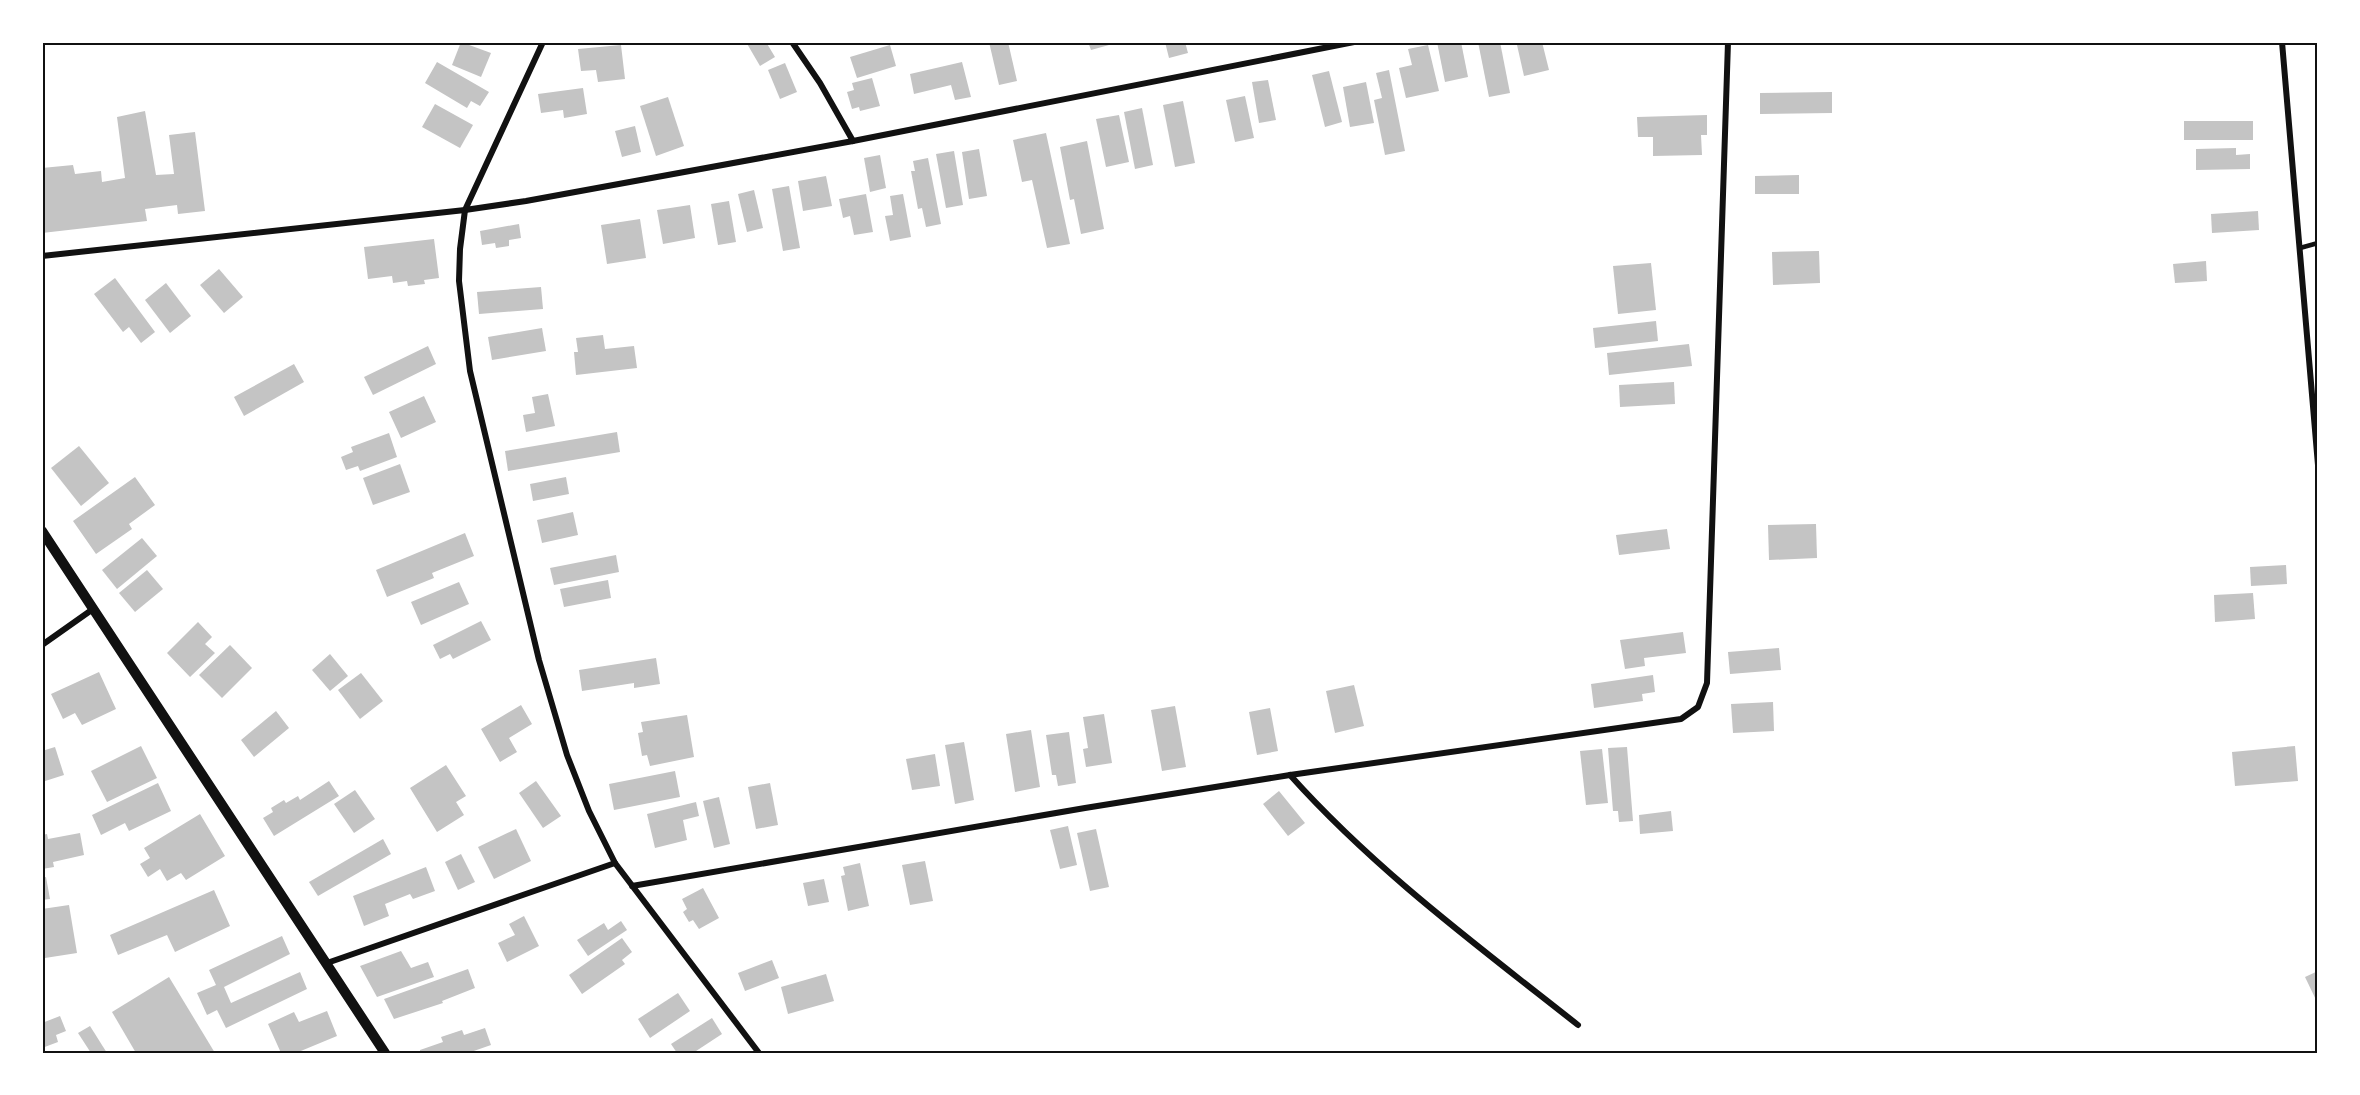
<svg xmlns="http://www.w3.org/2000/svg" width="2360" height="1095" font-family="'Exo 2',sans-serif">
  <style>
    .building { fill: #c4c4c4 }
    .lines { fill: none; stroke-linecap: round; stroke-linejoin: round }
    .service { stroke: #111; stroke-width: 4.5 }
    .minor { stroke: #111; stroke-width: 6 }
    .tertiary { stroke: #111; stroke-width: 10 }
    .neatline { fill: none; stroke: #111; stroke-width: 2 }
  </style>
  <rect width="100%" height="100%" fill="#fff"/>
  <!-- building -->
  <g class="building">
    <polygon points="461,42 491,53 481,77 452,65"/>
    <polygon points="746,42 766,42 775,57 760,66"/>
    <polygon points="989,42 1008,42 1017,81 999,85"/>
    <polygon points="1088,42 1108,42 1109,45 1091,50"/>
    <polygon points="1165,42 1185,42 1188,53 1169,58"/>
    <polygon points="1437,42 1461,42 1468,77 1445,82"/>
    <polygon points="1478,42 1500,42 1510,93 1489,97"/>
    <polygon points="1529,42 1542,42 1549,70 1524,76 1517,45"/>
    <polygon points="621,45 625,79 598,82 596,70 581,71 578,49"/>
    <polygon points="890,45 896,66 857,78 850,57"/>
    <polygon points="1428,45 1439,91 1406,98 1399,68 1412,65 1408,49"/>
    <polygon points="437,62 489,92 480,106 471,101 467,108 425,83"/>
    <polygon points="962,62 971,97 955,100 951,85 914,94 910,74"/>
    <polygon points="785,63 797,92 780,99 768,70"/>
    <polygon points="1389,70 1405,151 1385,155 1374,100 1382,98 1376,73"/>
    <polygon points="1329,71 1342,122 1325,127 1312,75"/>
    <polygon points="872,78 880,106 860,111 859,107 852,109 847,92 854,90 852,83"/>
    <polygon points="1268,80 1276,120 1259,123 1252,82"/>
    <polygon points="1366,82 1374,123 1350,127 1343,87"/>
    <polygon points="583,88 587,114 564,118 563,110 541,113 538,94"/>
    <polygon points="1832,92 1832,113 1760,114 1760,93"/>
    <polygon points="1245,96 1254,138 1235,142 1226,100"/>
    <polygon points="668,97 684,146 656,156 640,106"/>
    <polygon points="1183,101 1195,163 1175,167 1163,105"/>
    <polygon points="435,104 473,125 460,148 422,127"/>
    <polygon points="1142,108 1153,165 1135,169 1124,112"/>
    <polygon points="145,111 156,175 174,174 169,135 195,132 205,211 178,214 177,205 145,209 147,221 42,233 42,168 73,165 75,174 101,171 102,182 125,178 117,117"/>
    <polygon points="1119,115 1129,162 1106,167 1096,119"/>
    <polygon points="1707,115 1707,135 1701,135 1702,155 1653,156 1653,137 1638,137 1637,117"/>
    <rect x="2184" y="121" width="69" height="19"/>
    <polygon points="635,126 641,152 622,157 615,131"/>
    <polygon points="1046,133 1070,244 1047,248 1032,180 1022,182 1013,140"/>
    <polygon points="1087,141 1104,229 1081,234 1074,199 1070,200 1060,147"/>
    <polygon points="2236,148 2236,155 2250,154 2250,169 2196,170 2196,149"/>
    <polygon points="979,149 987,196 969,199 962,152"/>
    <polygon points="954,151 963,205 946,208 936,154"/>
    <polygon points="880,155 886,188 870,192 864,158"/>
    <polygon points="928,158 941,224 926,227 922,208 918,209 911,171 915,171 913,161"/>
    <polygon points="1799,175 1799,194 1755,194 1755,176"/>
    <polygon points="826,176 832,206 803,211 798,181"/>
    <polygon points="789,186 800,248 783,251 772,189"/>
    <polygon points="754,190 763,228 747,232 738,194"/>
    <polygon points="866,194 873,232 854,235 850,216 843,218 839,199"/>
    <polygon points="903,194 911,237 890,241 885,216 893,215 890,196"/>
    <polygon points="729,201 736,242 718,245 711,204"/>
    <polygon points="690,205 695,238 663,244 657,210"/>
    <polygon points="2258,211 2259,230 2212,233 2211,214"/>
    <polygon points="640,219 646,258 607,264 601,225"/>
    <polygon points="519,224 521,238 509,240 509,246 496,248 495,243 482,245 480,231"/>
    <polygon points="434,239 439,278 424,280 425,284 408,286 407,281 393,283 392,276 368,279 364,247"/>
    <polygon points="1819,251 1820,283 1773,285 1772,252"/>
    <polygon points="2206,261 2207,281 2175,283 2173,264"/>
    <polygon points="1651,263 1656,310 1618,314 1613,266"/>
    <polygon points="219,269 243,297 224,313 200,285"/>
    <polygon points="115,278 155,332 141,343 129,327 123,332 94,294"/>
    <polygon points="166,283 191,316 170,333 145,300"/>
    <polygon points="541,287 543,309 479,314 477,292"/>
    <polygon points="1656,321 1658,341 1595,348 1593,328"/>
    <polygon points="542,328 546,351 492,360 488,337"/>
    <polygon points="603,335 605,349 634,346 637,368 576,375 574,352 578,352 576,338"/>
    <polygon points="1689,344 1692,366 1609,375 1607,353"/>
    <polygon points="428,346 436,364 373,395 364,377"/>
    <polygon points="294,364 304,382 244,416 234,397"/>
    <polygon points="1674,382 1675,404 1620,407 1619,385"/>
    <polygon points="548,394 555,426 526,432 523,415 535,413 532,397"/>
    <polygon points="424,396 436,422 401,438 389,412"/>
    <polygon points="617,432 620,452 508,471 505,451"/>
    <polygon points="389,433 397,457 360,471 358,466 346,470 341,457 353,452 351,447"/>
    <polygon points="79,446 109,483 81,506 51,468"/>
    <polygon points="400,464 410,492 373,505 363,478"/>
    <polygon points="135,477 155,505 129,524 132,529 96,554 73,521"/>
    <polygon points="566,477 569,494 533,501 530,484"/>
    <polygon points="573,512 578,535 542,543 537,520"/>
    <polygon points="1816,524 1817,558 1769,560 1768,525"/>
    <polygon points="1667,529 1670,549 1619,555 1616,535"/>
    <polygon points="465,533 474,556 432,573 434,578 387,597 376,570"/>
    <polygon points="142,538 157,556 117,589 102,570"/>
    <polygon points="616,555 619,572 554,585 550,568"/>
    <polygon points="2286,565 2287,584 2251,586 2250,567"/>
    <polygon points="147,570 163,589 135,612 119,593"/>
    <polygon points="608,580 611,598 564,607 560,589"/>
    <polygon points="459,582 469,604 421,625 411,602"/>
    <polygon points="2253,593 2255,619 2215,622 2214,595"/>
    <polygon points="481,621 491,640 453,659 450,654 440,659 433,645"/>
    <polygon points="198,622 212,637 205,644 215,653 190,677 167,653"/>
    <polygon points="1683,632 1686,653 1644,658 1645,666 1625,669 1620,640"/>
    <polygon points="230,645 252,668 222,698 199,675"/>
    <polygon points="1779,648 1781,670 1730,674 1728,652"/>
    <polygon points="330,654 348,676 330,691 312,670"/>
    <polygon points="656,658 660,684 634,688 634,683 582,691 579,670"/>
    <polygon points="99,672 116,709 82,725 75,713 63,719 51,694"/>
    <polygon points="361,673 383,701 360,719 338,690"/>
    <polygon points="1653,675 1655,692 1642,694 1643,701 1594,708 1591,684"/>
    <polygon points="1354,685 1364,726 1335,733 1326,691"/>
    <polygon points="1773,702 1774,731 1733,733 1731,704"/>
    <polygon points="521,705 532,724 509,738 517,752 500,762 481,729"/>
    <polygon points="1175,706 1186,767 1162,771 1151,710"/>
    <polygon points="1270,708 1278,751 1257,755 1249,712"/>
    <polygon points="276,711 289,728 254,757 241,740"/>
    <polygon points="1104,714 1112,763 1086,767 1083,749 1088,748 1083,717"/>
    <polygon points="687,715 694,757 650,766 647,755 642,756 638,733 643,732 641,722"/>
    <polygon points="1031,730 1040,787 1015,792 1006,734"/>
    <polygon points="1069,732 1076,783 1058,786 1056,775 1052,775 1046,735"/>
    <polygon points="964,742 974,800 955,804 945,745"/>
    <polygon points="141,746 157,778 107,802 91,771"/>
    <polygon points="2295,746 2298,781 2235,786 2232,752"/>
    <polygon points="55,747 64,775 42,782 42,751"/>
    <polygon points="1627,747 1633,821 1619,822 1618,811 1613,811 1608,748"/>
    <polygon points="1602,749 1608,803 1586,805 1580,751"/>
    <polygon points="935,754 940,786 912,790 906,759"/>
    <polygon points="446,765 466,796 456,802 464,815 437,832 410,788"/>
    <polygon points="675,771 680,797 614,810 609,784"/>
    <polygon points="329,781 339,796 274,836 263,818 273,812 271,808 284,800 286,803 298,796 300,800"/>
    <polygon points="536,781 561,816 543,828 519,793"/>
    <polygon points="158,783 171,811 129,831 125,823 101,835 92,815"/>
    <polygon points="770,783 778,825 756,829 748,787"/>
    <polygon points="355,790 375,819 354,833 334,804"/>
    <polygon points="1279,791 1305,823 1288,836 1263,804"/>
    <polygon points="719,797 730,844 714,848 703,801"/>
    <polygon points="696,802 699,816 683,820 687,840 655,848 647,814"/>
    <polygon points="1671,811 1673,831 1640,834 1639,815"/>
    <polygon points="200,814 225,856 186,880 181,873 167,881 160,869 148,877 140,864 150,858 144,848"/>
    <polygon points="1068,826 1077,865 1060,869 1050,830"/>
    <polygon points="516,829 531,861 494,879 478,847"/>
    <polygon points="1096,829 1109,887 1090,891 1077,833"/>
    <polygon points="80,833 84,855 53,862 54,867 42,869 42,835 47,834 48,839"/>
    <polygon points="383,839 391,854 318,896 309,882"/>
    <polygon points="461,854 475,882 458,890 445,862"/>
    <polygon points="925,861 933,901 910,905 902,865"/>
    <polygon points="860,863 869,906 848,911 841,876 845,875 843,867"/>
    <polygon points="426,867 435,891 413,899 410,894 385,904 389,916 364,926 353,896"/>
    <polygon points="46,877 50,899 42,900 42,878"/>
    <polygon points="824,879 829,902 808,906 803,883"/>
    <polygon points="703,888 719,918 699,929 693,920 689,922 683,912 687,909 682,899"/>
    <polygon points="214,890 230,926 175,952 167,935 118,955 110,935"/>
    <polygon points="69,905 77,953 45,958 42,939 42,909"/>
    <polygon points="524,916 539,946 507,962 498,943 515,935 509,924"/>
    <polygon points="621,921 627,930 588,956 577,940 604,923 608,930"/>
    <polygon points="282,936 290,954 224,987 231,1003 300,972 307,989 226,1028 217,1010 207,1015 197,993 216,985 209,970"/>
    <polygon points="622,938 632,952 622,960 625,964 582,994 569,975"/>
    <polygon points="401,951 411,968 428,962 434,977 377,997 360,966"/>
    <polygon points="772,960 779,978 745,991 738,973"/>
    <polygon points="468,969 475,988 442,1001 443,1003 394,1019 384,999"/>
    <polygon points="2318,971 2318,1004 2305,977"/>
    <polygon points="826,974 834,1001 788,1014 781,987"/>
    <polygon points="169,977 215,1053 136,1053 112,1012"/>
    <polygon points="678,993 690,1011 650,1038 638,1019"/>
    <polygon points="327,1011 337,1036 296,1053 281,1053 268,1024 294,1012 299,1022"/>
    <polygon points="60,1016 66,1031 56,1035 58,1042 42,1048 42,1023"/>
    <polygon points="712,1018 722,1034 693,1053 677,1053 671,1044"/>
    <polygon points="90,1026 107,1053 91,1053 78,1033"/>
    <polygon points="485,1028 491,1045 468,1053 420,1053 420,1050 443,1042 441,1037 462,1030 464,1035"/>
  </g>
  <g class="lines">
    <!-- service -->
    <polyline class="service" points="2300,248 2318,243"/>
    <!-- minor -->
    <g class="minor">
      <polyline points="543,42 465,210 460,249 459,281 470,371 539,660 567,755 589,811 615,863 759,1053"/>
      <polyline points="792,42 820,83 853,141"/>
      <polyline points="2282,42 2318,465"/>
      <polyline points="42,256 465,210 526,201 853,141 1354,42"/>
      <polyline points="42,645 93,609"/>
      <path d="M 1290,775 C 1375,870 1478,946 1578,1025"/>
      <polyline points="632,886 1085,808 1290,775 1681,719 1698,707 1707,683 1728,42"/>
      <polyline points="327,963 615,863"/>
    </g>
    <!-- tertiary -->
    <polyline class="tertiary" points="42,531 385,1053"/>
  </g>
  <!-- border -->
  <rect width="2360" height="1095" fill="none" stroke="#ffffff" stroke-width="87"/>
  <rect x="44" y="44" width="2272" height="1008" class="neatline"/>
</svg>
